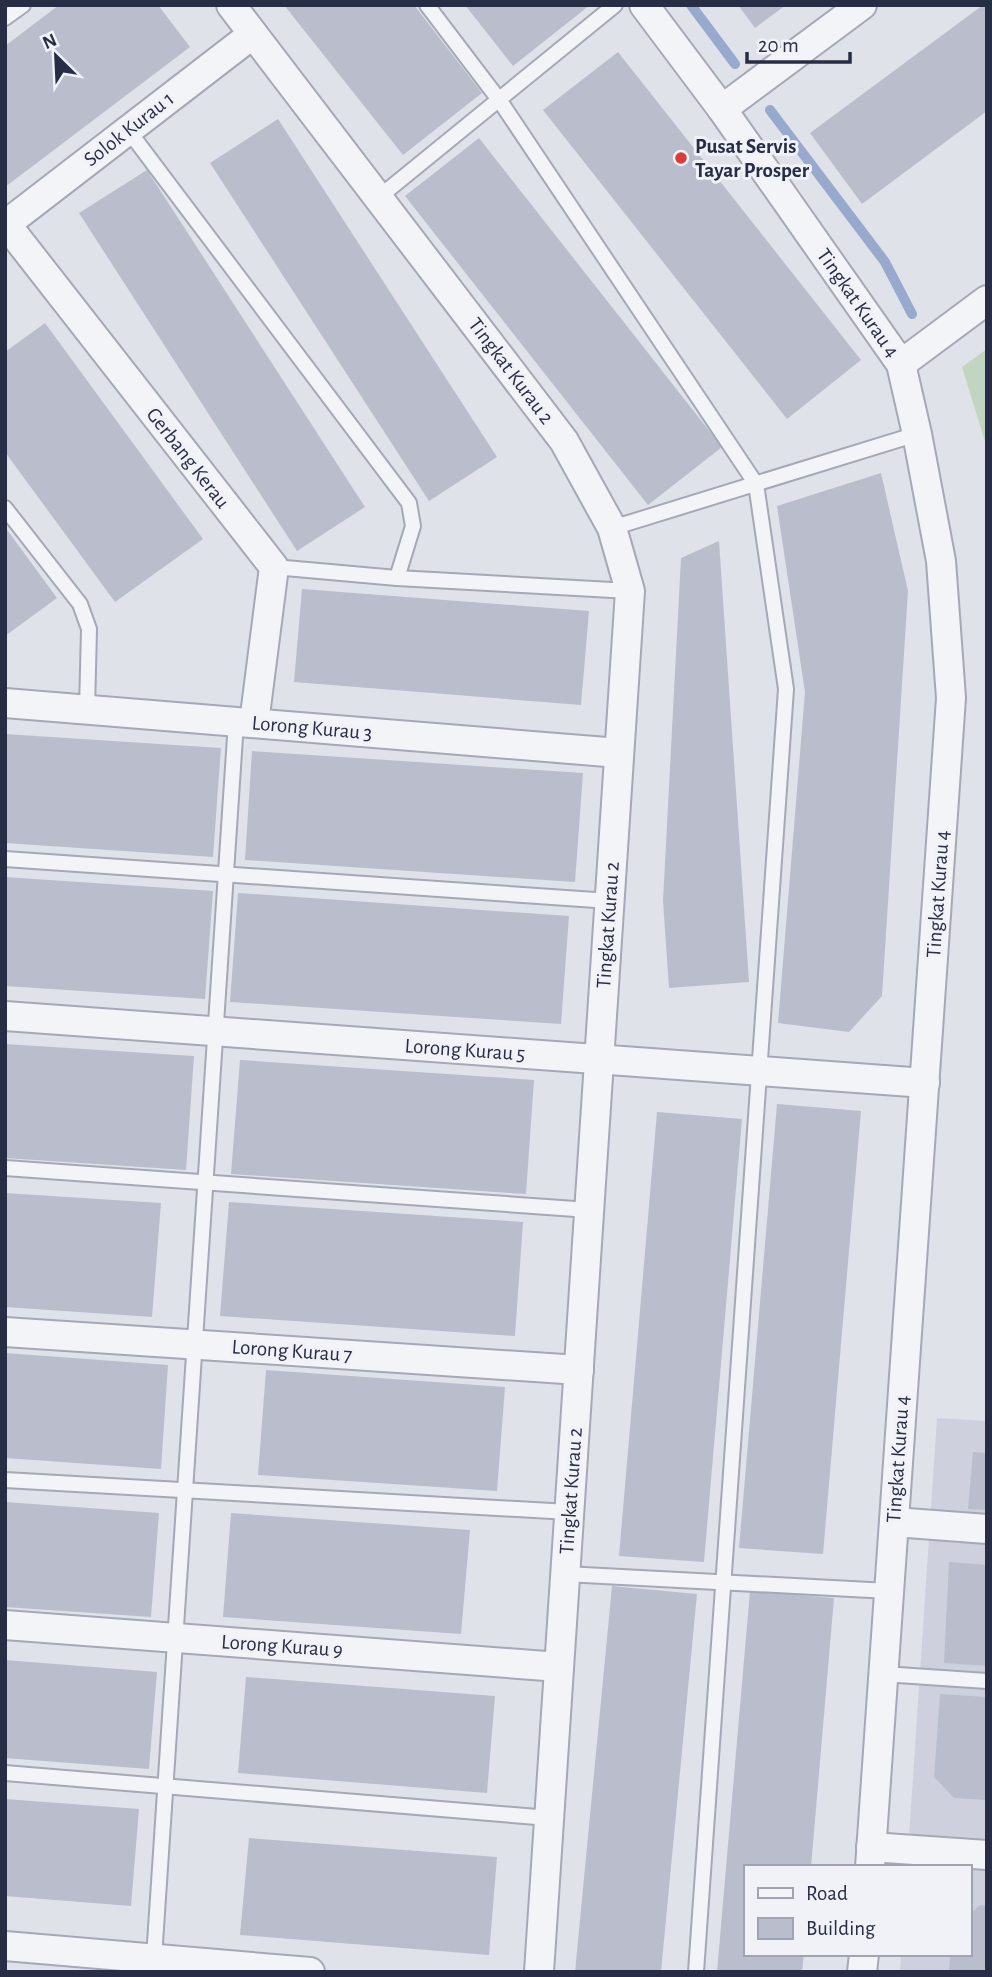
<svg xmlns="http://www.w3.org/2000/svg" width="992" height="1977" font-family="'Alegreya Sans',sans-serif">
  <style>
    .built { fill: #ced1dd }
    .green { fill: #c2d5c0 }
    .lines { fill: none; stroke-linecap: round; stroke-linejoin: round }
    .stream { stroke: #98a9ce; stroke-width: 10 }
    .building { fill: #babdcb }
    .lane-casing { stroke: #a5a8b5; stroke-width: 18 }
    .street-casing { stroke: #a5a8b5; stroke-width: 32 }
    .lane { stroke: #f3f4f8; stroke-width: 14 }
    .street { stroke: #f3f4f8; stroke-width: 28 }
    .poi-dot { fill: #db3b39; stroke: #f0f2f8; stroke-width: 2.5 }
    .labels { text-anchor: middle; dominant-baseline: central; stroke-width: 6; stroke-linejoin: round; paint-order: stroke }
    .street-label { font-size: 21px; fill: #272d44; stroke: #f0f2f8 }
    .poi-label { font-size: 21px; font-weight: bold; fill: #272d44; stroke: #f0f2f8; text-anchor: start }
  </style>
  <rect width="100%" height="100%" fill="#e0e2ea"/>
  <!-- built -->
  <polygon class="built" points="937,1418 987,1421 987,1972 900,1972 901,1954 969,1954 969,1867 907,1867"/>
  <!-- green -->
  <polygon class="green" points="987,349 987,448 962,367"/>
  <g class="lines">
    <!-- stream -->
    <g class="stream">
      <polyline points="691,5 735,64"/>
      <polyline points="770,110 885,262 912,314"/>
    </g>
  </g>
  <!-- building -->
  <g class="building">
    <polygon points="59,5 158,5 190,47 5,187 5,46"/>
    <polygon points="284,5 414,5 482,93 403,155"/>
    <polygon points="465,5 590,5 513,66"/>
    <polygon points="738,5 786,5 755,28"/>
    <polygon points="983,5 987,5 987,111 862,204 810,133"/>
    <polygon points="618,52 861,360 787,419 543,110"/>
    <polygon points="278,119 497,457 429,501 210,163"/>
    <polygon points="479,138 722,447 648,505 405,196"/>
    <polygon points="147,170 365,507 297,551 79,213"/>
    <polygon points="45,323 203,539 115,602 5,452 5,352"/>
    <polygon points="881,473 908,591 882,996 849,1032 778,1023 805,692 777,506"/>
    <polygon points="5,527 57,598 5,636"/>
    <polygon points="719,541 749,982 669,988 663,901 681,558"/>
    <polygon points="302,589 589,611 581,705 294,682"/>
    <polygon points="5,734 221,748 213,857 5,843"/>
    <polygon points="252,751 583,773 575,882 245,860"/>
    <polygon points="5,877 213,891 205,999 5,986"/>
    <polygon points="238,893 569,916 561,1024 230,1002"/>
    <polygon points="5,1044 194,1056 186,1170 5,1158"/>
    <polygon points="240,1060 534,1080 526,1194 231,1174"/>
    <polygon points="777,1104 861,1111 823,1554 739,1548"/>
    <polygon points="657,1112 742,1119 704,1562 619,1556"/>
    <polygon points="5,1193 161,1203 152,1317 5,1307"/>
    <polygon points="229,1202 523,1222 515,1336 220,1316"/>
    <polygon points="5,1353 168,1365 161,1469 5,1458"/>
    <polygon points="266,1370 505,1387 497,1491 258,1475"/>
    <polygon points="973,1452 987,1453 987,1510 968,1509"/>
    <polygon points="5,1502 159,1513 151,1617 5,1607"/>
    <polygon points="231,1513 470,1530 461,1634 223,1617"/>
    <polygon points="949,1562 987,1565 987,1666 944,1663"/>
    <polygon points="612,1586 697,1594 661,1972 575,1972"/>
    <polygon points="750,1591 834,1598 811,1867 745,1867 745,1954 804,1954 802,1972 717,1972"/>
    <polygon points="5,1660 157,1672 149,1769 5,1758"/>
    <polygon points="246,1677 495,1696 487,1793 238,1773"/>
    <polygon points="940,1694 987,1697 987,1800 954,1798 934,1777"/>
    <polygon points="5,1799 139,1809 131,1906 5,1896"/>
    <polygon points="249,1838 497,1857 489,1955 240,1935"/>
    <polygon points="980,1905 987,1906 987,1972 949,1972 950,1954 969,1954 969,1915"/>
  </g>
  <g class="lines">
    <defs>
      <g id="lane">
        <polyline points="427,5 500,101 756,484 786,689 696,1972"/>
        <polyline points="5,18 23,5"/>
        <polyline points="128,130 409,503 413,526 397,578"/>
        <polyline points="378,198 615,5"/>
        <polyline points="5,508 80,604 89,629 87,710"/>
        <polyline points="612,528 917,434"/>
        <polyline points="274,567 397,578 630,591"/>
        <polyline points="5,859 610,901"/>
        <polyline points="5,1168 589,1210"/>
        <polyline points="5,1480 569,1512"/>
        <polyline points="565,1574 889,1591"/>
        <polyline points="883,1674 987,1681"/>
        <polyline points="5,1773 549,1818"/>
        <polyline points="154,1958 236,722"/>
      </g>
      <g id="street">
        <polyline points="231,5 564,441 612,528 630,591 539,1972"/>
        <polyline points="644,5 722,109 901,364 917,434 941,561 951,698 870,1867"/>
        <polyline points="722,109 862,5"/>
        <polyline points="6,224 274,567 254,723"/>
        <polyline points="5,225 253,34"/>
        <polyline points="901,364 987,300"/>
        <polyline points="5,703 619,753"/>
        <polyline points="5,1016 925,1083"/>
        <polyline points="5,1332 579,1370"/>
        <polyline points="894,1522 987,1529"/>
        <polyline points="5,1625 559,1667"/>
        <polyline points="871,1847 987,1855"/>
        <polyline points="5,1946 310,1972"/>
        <polyline points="862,1972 864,1954"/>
      </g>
    </defs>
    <!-- lane casing -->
    <use href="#lane" class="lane-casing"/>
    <!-- street casing -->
    <use href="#street" class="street-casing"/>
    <!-- lane -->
    <use href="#lane" class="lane"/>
    <!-- street -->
    <use href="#street" class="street"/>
  </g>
  <!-- markers -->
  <circle class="poi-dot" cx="681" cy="158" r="7"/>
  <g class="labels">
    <!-- street labels -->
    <g class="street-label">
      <text transform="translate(129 129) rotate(-38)">Solok Kurau 1</text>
      <text transform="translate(858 303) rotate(55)">Tingkat Kurau 4</text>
      <text transform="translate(511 371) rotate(53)">Tingkat Kurau 2</text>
      <text transform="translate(188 458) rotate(52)">Gerbang Kerau</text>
      <text transform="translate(312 728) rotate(5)">Lorong Kurau 3</text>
      <text transform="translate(938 894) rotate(-86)">Tingkat Kurau 4</text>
      <text transform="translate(608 925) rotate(-86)">Tingkat Kurau 2</text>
      <text transform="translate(465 1050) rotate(4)">Lorong Kurau 5</text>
      <text transform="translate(292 1351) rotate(4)">Lorong Kurau 7</text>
      <text transform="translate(898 1459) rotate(-86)">Tingkat Kurau 4</text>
      <text transform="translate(571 1491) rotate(-86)">Tingkat Kurau 2</text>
      <text transform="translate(282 1646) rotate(4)">Lorong Kurau 9</text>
    </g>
    <!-- poi labels -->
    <g class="poi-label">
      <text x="695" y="146">Pusat Servis<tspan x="695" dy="24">Tayar Prosper</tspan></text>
    </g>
  </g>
  <!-- border -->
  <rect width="992" height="1977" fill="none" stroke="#272d44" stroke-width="14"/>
  <!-- legend -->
  <rect x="744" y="1865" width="228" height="91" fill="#f0f2f8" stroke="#a0a3b0" stroke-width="2"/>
  <rect x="758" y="1888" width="35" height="10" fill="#f3f4f8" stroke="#a0a3b0" stroke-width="2"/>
  <text x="806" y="1900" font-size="21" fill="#272d44">Road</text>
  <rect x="758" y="1918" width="35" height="21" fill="#babdcb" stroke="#a0a3b0" stroke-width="2"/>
  <text x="806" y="1935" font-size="21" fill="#272d44">Building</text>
  <!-- north arrow -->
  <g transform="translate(56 56) rotate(336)" stroke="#f0f2f8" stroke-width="5" paint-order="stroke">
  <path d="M0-5L12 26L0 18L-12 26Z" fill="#272d44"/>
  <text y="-10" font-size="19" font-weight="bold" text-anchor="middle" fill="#272d44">N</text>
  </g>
  <!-- scale -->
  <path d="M747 52v10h103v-10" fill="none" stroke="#272d44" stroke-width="3.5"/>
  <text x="758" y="52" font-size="21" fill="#272d44" stroke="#f0f2f8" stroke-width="5" paint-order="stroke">20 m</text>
</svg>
